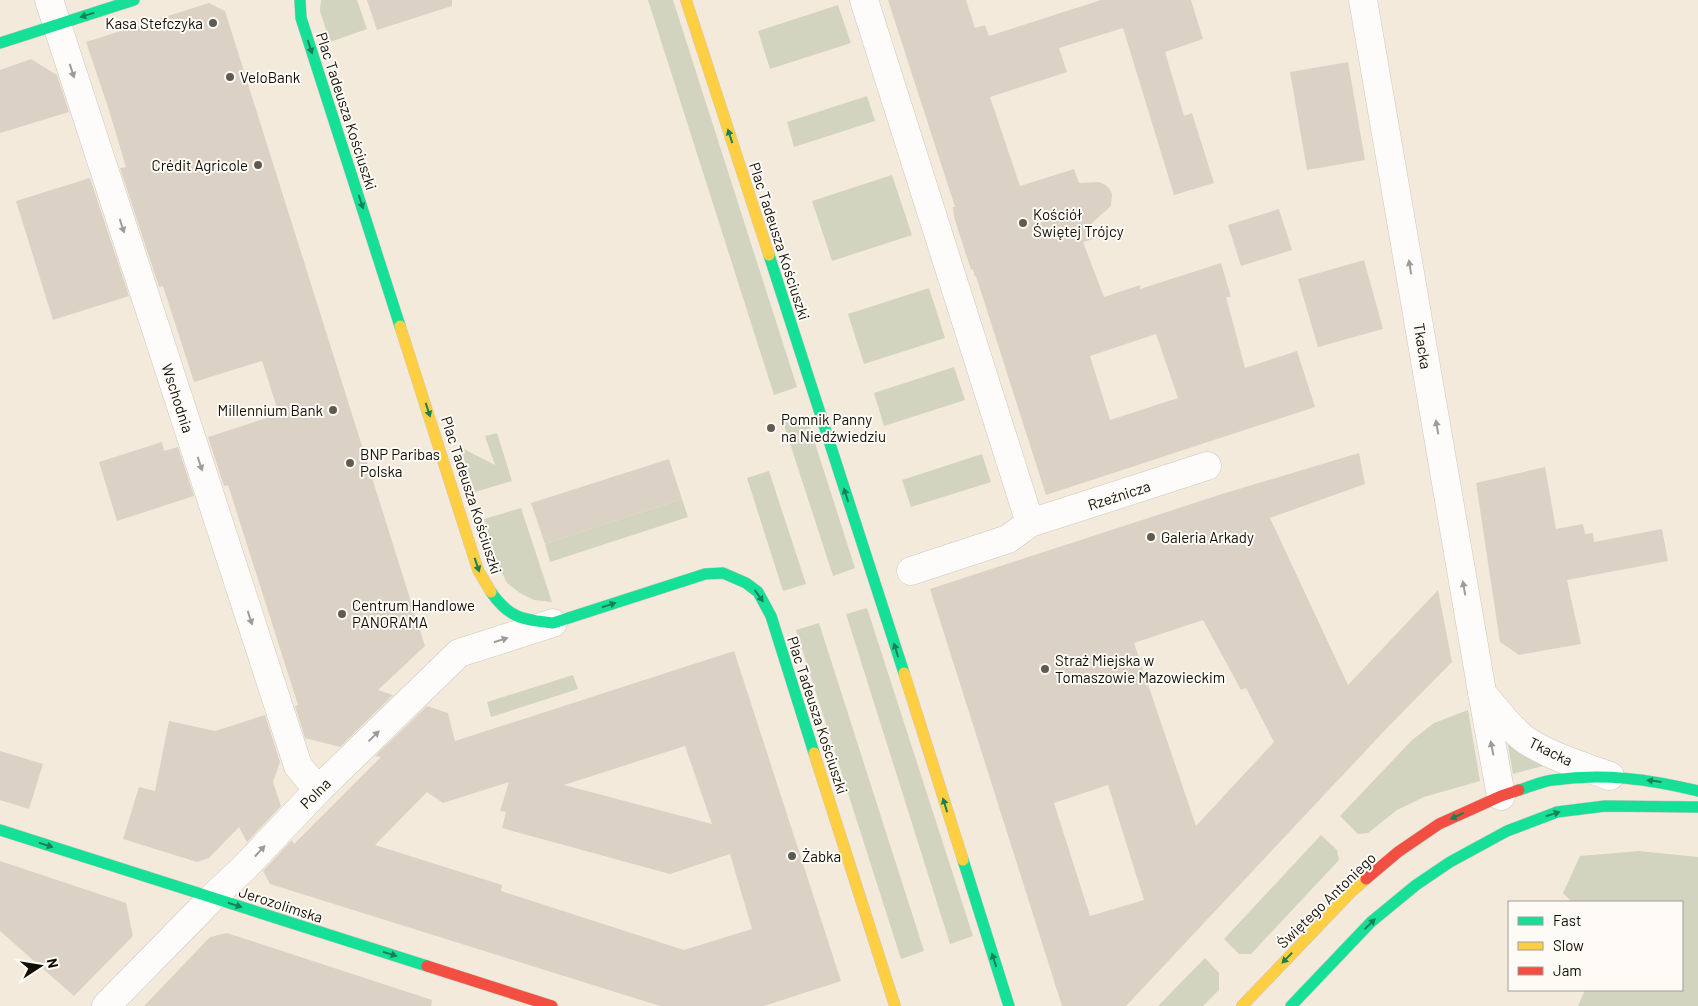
<svg xmlns="http://www.w3.org/2000/svg" width="1698" height="1006" font-family="Barlow,sans-serif">
  <style>
    .green { fill: #d2d4c0 }
    .building { fill: #dbd2c5; fill-rule: evenodd }
    .lines { fill: none; stroke-linecap: round; stroke-linejoin: round }
    .street-casing { stroke: #cfc8bc; stroke-width: 29 }
    .fast-casing { stroke: #cfc8bc; stroke-width: 12 }
    .slow-casing { stroke: #cfc8bc; stroke-width: 12 }
    .jam-casing { stroke: #cfc8bc; stroke-width: 12 }
    .street { stroke: #fdfcfa; stroke-width: 28 }
    .fast { stroke: #16e098; stroke-width: 11 }
    .slow { stroke: #ffcf43; stroke-width: 11 }
    .jam { stroke: #f24e42; stroke-width: 11 }
    .oneway { fill: #158156 }
    .oneway2 { fill: #9f9c98 }
    .poi-dot { fill: #615a51; stroke: #fefbf6; stroke-width: 2 }
    .labels { text-anchor: middle; dominant-baseline: central; stroke-width: 4; stroke-linejoin: round; paint-order: stroke }
    .poi-label { font-size: 15px; fill: #130d06; stroke: #fefbf6; text-anchor: start }
    .street-label { font-size: 15px; fill: #130d06; stroke: #fefbf6 }
  </style>
  <rect width="100%" height="100%" fill="#f3eadc"/>
  <!-- green -->
  <g class="green">
    <polygon points="321,0 357,0 367,29 330,42 320,11"/>
    <polygon points="648,0 673,0 797,387 774,395"/>
    <polygon points="838,5 851,43 770,69 758,31"/>
    <polygon points="867,96 875,121 794,147 787,122"/>
    <polygon points="892,175 912,235 832,261 812,201"/>
    <polygon points="929,288 945,338 864,364 848,314"/>
    <polygon points="954,367 965,400 884,426 874,393"/>
    <polygon points="806,415 855,568 833,576 783,422"/>
    <polygon points="497,433 512,481 475,492 460,447 495,465 485,436"/>
    <polygon points="982,454 991,482 911,507 902,480"/>
    <polygon points="769,471 806,584 783,591 747,478"/>
    <polygon points="682,499 688,517 550,562 545,544"/>
    <polygon points="521,508 552,602 534,600 520,593 507,583 498,565 484,519"/>
    <polygon points="867,608 973,936 950,944 846,614"/>
    <polygon points="819,623 924,951 901,959 796,630"/>
    <polygon points="573,675 578,689 491,717 487,702"/>
    <polygon points="1468,710 1480,781 1424,797 1397,810 1368,833 1358,834 1340,816 1412,740 1434,723"/>
    <polygon points="1506,734 1551,764 1513,774"/>
    <polygon points="1321,835 1337,850 1339,860 1251,954 1239,954 1224,939"/>
    <polygon points="1639,851 1698,857 1698,1006 1578,1006 1585,990 1682,990 1682,902 1572,902 1563,893 1580,856"/>
    <polygon points="1205,958 1219,973 1219,990 1203,1006 1158,1006"/>
  </g>
  <!-- building -->
  <g class="building">
    <polygon points="367,0 452,0 452,6 377,30"/>
    <path d="M 888,0 L 966,0 L 975,28 L 985,25 L 989,36 L 1101,0 L 1191,0 L 1203,39 L 1165,52 L 1184,116 L 1192,113 L 1214,183 L 1174,195 L 1123,28 L 1059,48 L 1067,72 L 990,97 L 1020,186 L 1074,169 L 1079,183 L 1098,182 L 1104,184 L 1109,188 L 1112,194 L 1111,206 L 1092,223 L 1097,238 L 1083,242 L 1104,297 L 1140,285 L 1140,289 L 1221,263 L 1231,297 L 1226,297 L 1245,368 L 1297,351 L 1315,407 L 1046,495 L 976,276 L 975,277 L 973,269 L 971,270 L 954,217 L 953,207 L 955,207 ZM 1156,334 L 1178,398 L 1110,420 L 1090,356 Z"/>
    <polygon points="209,3 225,11 425,646 378,690 393,695 340,747 305,738 295,706 298,705 228,485 224,486 208,437 279,414 262,361 194,382 163,286 159,287 120,168 126,167 108,107 86,42"/>
    <polygon points="31,59 57,75 69,112 0,133 0,70"/>
    <polygon points="1348,62 1365,160 1307,170 1290,72"/>
    <polygon points="90,178 129,296 53,320 16,201"/>
    <polygon points="1279,209 1292,250 1241,266 1228,225"/>
    <polygon points="1364,260 1383,329 1318,347 1298,279"/>
    <polygon points="162,442 164,451 178,447 194,496 117,521 99,462"/>
    <path d="M 1359,453 L 1365,484 L 1270,518 L 1348,685 L 1438,590 L 1452,662 L 1387,728 L 1126,1006 L 1062,1006 L 930,589 L 1222,494 ZM 1203,620 L 1241,690 L 1246,688 L 1274,742 L 1196,826 L 1134,643 ZM 1108,785 L 1144,900 L 1090,916 L 1054,803 Z"/>
    <polygon points="669,459 682,499 545,544 531,503"/>
    <polygon points="1545,467 1556,529 1583,524 1585,534 1593,533 1594,542 1662,529 1668,561 1567,580 1581,644 1519,655 1500,642 1476,483"/>
    <path d="M 734,651 L 841,981 L 764,1006 L 660,1006 L 270,884 L 263,871 L 292,840 L 294,844 L 381,757 L 375,756 L 427,706 L 448,713 L 455,741 ZM 685,746 L 712,824 L 564,785 ZM 509,782 L 500,811 L 506,812 L 502,828 L 670,874 L 730,854 L 752,929 L 684,950 L 501,891 L 502,885 L 375,845 L 427,792 L 443,803 Z"/>
    <polygon points="265,715 280,762 273,782 281,806 247,842 239,827 209,858 197,862 123,839 139,787 155,791 169,721 215,731"/>
    <polygon points="0,751 43,764 29,809 0,800"/>
    <polygon points="0,861 126,903 133,936 74,996 0,931"/>
    <polygon points="227,933 432,1000 431,1006 144,1006 210,937"/>
  </g>
  <g class="lines">
    <defs>
      <g id="street">
        <polyline points="49,0 298,766 318,790"/>
        <polyline points="864,0 1030,523"/>
        <polyline points="1363,0 1482,692 1501,796"/>
        <polyline points="911,571 1008,539 1030,523 1207,466"/>
        <path d="M 1482,693 C 1496,709 1510,729 1527,741 C 1552,757 1582,766 1610,776"/>
        <polyline points="106,1006 212,898 244,868 318,790 459,653 553,623"/>
      </g>
      <g id="fast">
        <polyline points="300,0 301,18 400,326"/>
        <polyline points="0,43 134,0"/>
        <polyline points="769,255 904,673"/>
        <path d="M 491,592 C 509,618 523,620 553,623 L 705,574 L 723,573 L 746,583 L 758,592 L 771,616 L 814,753"/>
        <path d="M 1519,790 C 1530,787 1542,781 1553,780 C 1603,773 1649,779 1698,791"/>
        <polyline points="0,830 427,966"/>
        <polyline points="963,860 1009,1006"/>
        <polyline points="1291,1006 1371,922 1416,885 1450,862 1507,831 1557,812 1605,806 1698,807"/>
      </g>
      <g id="slow">
        <polyline points="686,0 769,255"/>
        <polyline points="400,326 478,570 491,592"/>
        <polyline points="904,673 963,860"/>
        <polyline points="814,753 895,1006"/>
        <polyline points="1242,1006 1350,893 1366,879"/>
      </g>
      <g id="jam">
        <polyline points="1366,879 1398,852 1439,824 1501,796 1519,790"/>
        <polyline points="427,966 552,1006"/>
      </g>
    </defs>
    <!-- street casing -->
    <use href="#street" class="street-casing"/>
    <!-- fast casing -->
    <use href="#fast" class="fast-casing"/>
    <!-- slow casing -->
    <use href="#slow" class="slow-casing"/>
    <!-- jam casing -->
    <use href="#jam" class="jam-casing"/>
    <!-- street -->
    <use href="#street" class="street"/>
    <!-- fast -->
    <use href="#fast" class="fast"/>
    <!-- slow -->
    <use href="#slow" class="slow"/>
    <!-- jam -->
    <use href="#jam" class="jam"/>
  </g>
  <!-- one-way arrows -->
  <defs><path id="oneway-solid" d="M-6-.8H1V-3.2L6.5 0L1 3.2V.8H-6Z" transform="scale(1.25)"/></defs>
  <g class="oneway">
    <use href="#oneway-solid" transform="translate(87 15) rotate(162)"/>
    <use href="#oneway-solid" transform="translate(310 47) rotate(72)"/>
    <use href="#oneway-solid" transform="translate(730 136) rotate(-108)"/>
    <use href="#oneway-solid" transform="translate(361 202) rotate(72)"/>
    <use href="#oneway-solid" transform="translate(428 410) rotate(72)"/>
    <use href="#oneway-solid" transform="translate(846 495) rotate(-108)"/>
    <use href="#oneway-solid" transform="translate(477 565) rotate(71)"/>
    <use href="#oneway-solid" transform="translate(759 596) rotate(54)"/>
    <use href="#oneway-solid" transform="translate(609 605) rotate(-18)"/>
    <use href="#oneway-solid" transform="translate(896 650) rotate(-107)"/>
    <use href="#oneway-solid" transform="translate(1654 781) rotate(-173)"/>
    <use href="#oneway-solid" transform="translate(945 805) rotate(-107)"/>
    <use href="#oneway-solid" transform="translate(1553 814) rotate(-18)"/>
    <use href="#oneway-solid" transform="translate(1457 816) rotate(155)"/>
    <use href="#oneway-solid" transform="translate(46 845) rotate(18)"/>
    <use href="#oneway-solid" transform="translate(235 905) rotate(18)"/>
    <use href="#oneway-solid" transform="translate(1370 924) rotate(-44)"/>
    <use href="#oneway-solid" transform="translate(390 954) rotate(18)"/>
    <use href="#oneway-solid" transform="translate(1287 958) rotate(134)"/>
    <use href="#oneway-solid" transform="translate(994 960) rotate(-108)"/>
  </g>
  <g class="oneway2">
    <use href="#oneway-solid" transform="translate(72 71) rotate(72)"/>
    <use href="#oneway-solid" transform="translate(122 226) rotate(72)"/>
    <use href="#oneway-solid" transform="translate(1410 267) rotate(-99)"/>
    <use href="#oneway-solid" transform="translate(1437 427) rotate(-100)"/>
    <use href="#oneway-solid" transform="translate(200 464) rotate(72)"/>
    <use href="#oneway-solid" transform="translate(1464 588) rotate(-100)"/>
    <use href="#oneway-solid" transform="translate(250 618) rotate(72)"/>
    <use href="#oneway-solid" transform="translate(501 640) rotate(-18)"/>
    <use href="#oneway-solid" transform="translate(374 736) rotate(-44)"/>
    <use href="#oneway-solid" transform="translate(1492 748) rotate(-101)"/>
    <use href="#oneway-solid" transform="translate(260 851) rotate(-47)"/>
  </g>
  <!-- markers -->
  <g class="poi-dot">
    <circle cx="213" cy="23" r="5"/>
    <circle cx="230" cy="77" r="5"/>
    <circle cx="258" cy="165" r="5"/>
    <circle cx="1023" cy="223" r="5"/>
    <circle cx="333" cy="410" r="5"/>
    <circle cx="771" cy="428" r="5"/>
    <circle cx="350" cy="463" r="5"/>
    <circle cx="1151" cy="537" r="5"/>
    <circle cx="342" cy="614" r="5"/>
    <circle cx="1045" cy="669" r="5"/>
    <circle cx="792" cy="856" r="5"/>
  </g>
  <g class="labels">
    <!-- poi labels -->
    <g class="poi-label">
      <text x="203" y="23" text-anchor="end">Kasa Stefczyka</text>
      <text x="240" y="77">VeloBank</text>
      <text x="248" y="165" text-anchor="end">Crédit Agricole</text>
      <text x="1033" y="214">Kościół<tspan x="1033" dy="17">Świętej Trójcy</tspan></text>
      <text x="323" y="410" text-anchor="end">Millennium Bank</text>
      <text x="781" y="419">Pomnik Panny<tspan x="781" dy="17">na Niedźwiedziu</tspan></text>
      <text x="360" y="454">BNP Paribas<tspan x="360" dy="17">Polska</tspan></text>
      <text x="1161" y="537">Galeria Arkady</text>
      <text x="352" y="605">Centrum Handlowe<tspan x="352" dy="17">PANORAMA</tspan></text>
      <text x="1055" y="660">Straż Miejska w<tspan x="1055" dy="17">Tomaszowie Mazowieckim</tspan></text>
      <text x="802" y="856">Żabka</text>
    </g>
    <!-- street labels -->
    <g class="street-label">
      <text transform="translate(347 111) rotate(72)">Plac Tadeusza Kościuszki</text>
      <text transform="translate(780 241) rotate(72)">Plac Tadeusza Kościuszki</text>
      <text transform="translate(1423 346) rotate(81)">Tkacka</text>
      <text transform="translate(178 398) rotate(72)">Wschodnia</text>
      <text transform="translate(472 495) rotate(72)">Plac Tadeusza Kościuszki</text>
      <text transform="translate(1119 495) rotate(-18)">Rzeźnicza</text>
      <text transform="translate(818 715) rotate(72)">Plac Tadeusza Kościuszki</text>
      <text transform="translate(1551 751) rotate(26)">Tkacka</text>
      <text transform="translate(315 793) rotate(-45)">Polna</text>
      <text transform="translate(1326 900) rotate(-44)">Świętego Antoniego</text>
      <text transform="translate(281 904) rotate(18)">Jerozolimska</text>
    </g>
  </g>
  <!-- legend -->
  <rect x="1508" y="901" width="175" height="90" fill="#fefbf6" stroke="#a09c96"/>
  <rect x="1518" y="917" width="25" height="8" fill="#16e098" stroke="#a09c96"/>
  <text x="1553" y="926" font-size="15" fill="#130d06">Fast</text>
  <rect x="1518" y="942" width="25" height="8" fill="#ffcf43" stroke="#a09c96"/>
  <text x="1553" y="951" font-size="15" fill="#130d06">Slow</text>
  <rect x="1518" y="967" width="25" height="8" fill="#f24e42" stroke="#a09c96"/>
  <text x="1553" y="976" font-size="15" fill="#130d06">Jam</text>
  <!-- north arrow -->
  <g transform="translate(40 966) rotate(78)" stroke="#fefbf6" stroke-width="4" paint-order="stroke">
  <path d="M0-4L9 19L0 12L-9 19Z" fill="#130d06"/>
  <text y="-8" font-size="14" font-weight="bold" text-anchor="middle" fill="#130d06">N</text>
  </g>
</svg>
